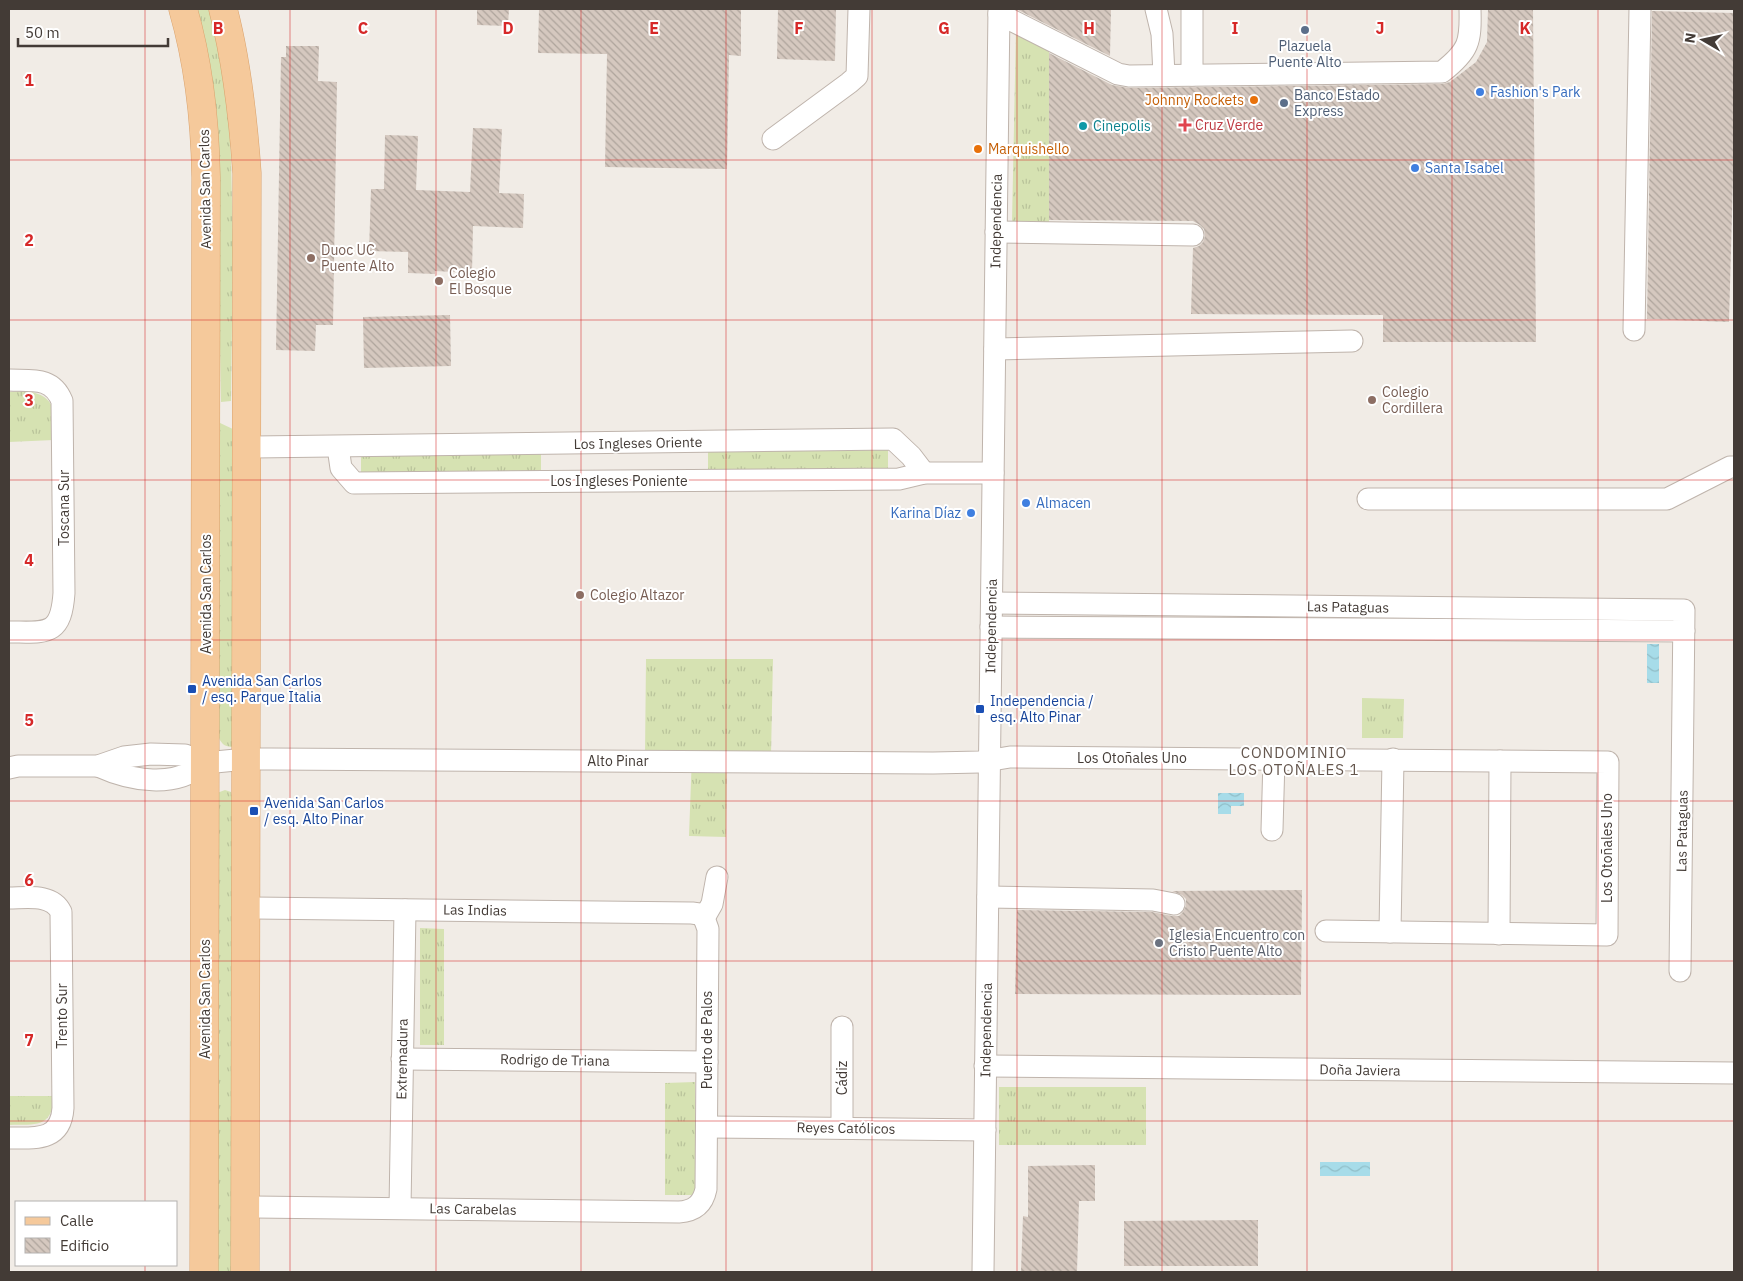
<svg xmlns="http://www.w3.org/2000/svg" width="1743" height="1281" font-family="'IBM Plex Sans',sans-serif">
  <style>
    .grass { fill: url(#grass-tufts) }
    .water { fill: url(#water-waves) }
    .building { fill: url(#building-back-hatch) }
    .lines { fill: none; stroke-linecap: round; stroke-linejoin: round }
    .minor-casing { stroke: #bfb4ac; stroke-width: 23 }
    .major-casing { stroke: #d9a26d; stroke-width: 29 }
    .minor { stroke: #fff; stroke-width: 21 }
    .major { stroke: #f5c99b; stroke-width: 28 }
    .grid { fill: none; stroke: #d62828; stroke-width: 1; stroke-opacity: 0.55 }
    .service-dot { fill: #5c6f8a; stroke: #fff; stroke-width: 2 }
    .shop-dot { fill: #3f7fe0; stroke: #fff; stroke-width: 2 }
    .food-dot { fill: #e8710a; stroke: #fff; stroke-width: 2 }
    .health-dot { fill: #e0444e; stroke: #fff; stroke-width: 2 }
    .culture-dot { fill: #0f9aa8; stroke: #fff; stroke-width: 2 }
    .education-dot { fill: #8d6e63; stroke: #fff; stroke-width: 2 }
    .transit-dot { fill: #1a4fb4; stroke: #fff; stroke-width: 2 }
    .worship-dot { fill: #6b7280; stroke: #fff; stroke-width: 2 }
    .labels { text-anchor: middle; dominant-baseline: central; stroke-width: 4; stroke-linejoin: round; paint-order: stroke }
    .service-label { font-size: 14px; fill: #4e5e75; stroke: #fff }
    .shop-label { font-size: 14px; fill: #366cbe; stroke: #fff; text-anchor: start }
    .food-label { font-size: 14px; fill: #c56008; stroke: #fff; text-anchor: end }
    .health-label { font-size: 14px; fill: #be3a42; stroke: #fff; text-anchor: start }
    .culture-label { font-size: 14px; fill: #0d838f; stroke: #fff; text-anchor: start }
    .street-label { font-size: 14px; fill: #433b36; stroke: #fff }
    .education-label { font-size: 14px; fill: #785e54; stroke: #fff; text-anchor: start }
    .transit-label { font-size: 14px; fill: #164399; stroke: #fff; text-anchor: start }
    .worship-label { font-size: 14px; fill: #5b616d; stroke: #fff; text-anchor: start }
    .neighbourhood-label { font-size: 15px; letter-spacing: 1px; fill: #65574e; stroke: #fff }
    .grid-label { font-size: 16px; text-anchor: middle; font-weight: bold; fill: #d62828; stroke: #fff; stroke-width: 4; stroke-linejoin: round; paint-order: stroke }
  </style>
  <defs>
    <pattern id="grass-tufts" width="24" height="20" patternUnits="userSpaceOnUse" patternTransform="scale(1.25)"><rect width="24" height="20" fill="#d6e2b2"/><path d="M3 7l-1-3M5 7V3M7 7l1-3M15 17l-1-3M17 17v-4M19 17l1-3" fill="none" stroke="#b9c39a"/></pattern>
    <pattern id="water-waves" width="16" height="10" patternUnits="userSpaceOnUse" patternTransform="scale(1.25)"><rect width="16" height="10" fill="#a7dce9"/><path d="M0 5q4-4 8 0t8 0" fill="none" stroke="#91bec8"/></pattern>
    <pattern id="building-back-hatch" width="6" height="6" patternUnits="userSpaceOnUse" patternTransform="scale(1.25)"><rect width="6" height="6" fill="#d5c8bf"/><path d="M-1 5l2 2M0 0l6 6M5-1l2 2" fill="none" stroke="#aea49c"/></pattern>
  </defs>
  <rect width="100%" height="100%" fill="#f1ece6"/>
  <!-- grass -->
  <g class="grass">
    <polygon points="197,9 210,9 227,92 231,157 233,248 231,401 221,402 218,232"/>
    <polygon points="1016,29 1049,46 1049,222 1012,222"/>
    <path d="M 26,391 C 59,396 53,413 54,440 L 9,442 L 9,392 Z"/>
    <path d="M 218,422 L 237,431 L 234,747 C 226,747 222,745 219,738 Z"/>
    <polygon points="888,450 888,471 708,472 708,451"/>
    <polygon points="541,451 541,472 361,473 361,453"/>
    <polygon points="646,659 773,659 771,755 727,755 726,837 689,836 692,755 645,754"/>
    <polygon points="1362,698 1404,699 1403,738 1362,738"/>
    <polygon points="225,790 231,792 232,797 233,1272 211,1272 217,793"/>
    <polygon points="420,928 444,929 444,1045 420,1045"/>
    <polygon points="695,1082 695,1195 665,1195 665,1083"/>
    <rect x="999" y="1087" width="147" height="58"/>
    <path d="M 9,1096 L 55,1096 C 51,1129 36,1124 9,1125 Z"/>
  </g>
  <!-- water -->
  <g class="water">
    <rect x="1647" y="644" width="12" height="39"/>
    <polygon points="1218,793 1244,793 1244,806 1231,806 1231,814 1218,814"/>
    <rect x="1320" y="1162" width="50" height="14"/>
  </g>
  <!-- building -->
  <g class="building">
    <polygon points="477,9 509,9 508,26 477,25"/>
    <polygon points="539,9 741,9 741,56 729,55 727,169 605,167 607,54 538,53"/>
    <polygon points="778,9 836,9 835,61 777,59"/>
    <polygon points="1016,9 1111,9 1110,56"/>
    <polygon points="1488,9 1533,9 1536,342 1383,342 1383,315 1191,314 1193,248 1199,246 1203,242 1205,236 1204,229 1200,225 1193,221 1049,220 1049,53 1112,85 1129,88 1442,84 1450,82 1476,62 1487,42"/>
    <polygon points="1652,11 1734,13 1734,142 1729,322 1647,319"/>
    <polygon points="286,46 319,46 318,81 337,82 333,325 316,325 315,351 276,350 281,57 286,57"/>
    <polygon points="473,128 502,129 499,193 524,194 523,228 473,226 472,273 435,271 435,274 408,273 408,252 369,251 371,189 384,189 385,135 418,136 416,190 470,192"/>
    <polygon points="450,315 451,366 364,368 363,317"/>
    <polygon points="1302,890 1301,995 1015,994 1017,910 1152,912 1172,916 1179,916 1183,912 1186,906 1186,899 1182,895 1172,891"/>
    <polygon points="1095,1165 1095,1201 1079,1201 1077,1272 1021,1271 1023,1216 1028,1217 1028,1166"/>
    <polygon points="1258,1220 1258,1266 1124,1266 1124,1221"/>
  </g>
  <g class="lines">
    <defs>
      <g id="minor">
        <polyline points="1156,9 1162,34 1164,75"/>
        <path d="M 999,14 L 1118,74 L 1129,76 L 1442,72 C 1469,51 1471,42 1470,9"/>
        <polyline points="1192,75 1192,9"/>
        <polyline points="773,139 849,83 857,76 859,9"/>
        <polyline points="996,232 1193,235"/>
        <polyline points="1634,330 1640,9"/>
        <polyline points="995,349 1352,341"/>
        <path d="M 9,380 C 31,381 52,376 62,401 L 64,593 C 61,637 46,632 9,632"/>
        <polyline points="246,447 893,439 911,456 924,473"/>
        <polyline points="338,447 341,468 354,483 899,479 924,473 993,473"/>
        <polyline points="1368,499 1667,499 1730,467 1734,467"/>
        <polyline points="992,603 1684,610 1680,971"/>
        <polyline points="991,627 1684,631"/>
        <path d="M 98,766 C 131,781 175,789 205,763"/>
        <polyline points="9,768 18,766 98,766 124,757 151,754 185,755 205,763 246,759 271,759 933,763 980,762 1010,757 1608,762 1607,935 1326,931"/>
        <polyline points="1272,830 1274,759"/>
        <polyline points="988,897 1153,900 1174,904"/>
        <path d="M 9,898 C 26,898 52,893 61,912 L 63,1108 C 61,1142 34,1138 9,1138"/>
        <polyline points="246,908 692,913 699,914 704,918"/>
        <polyline points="704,918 712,904 717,877"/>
        <polyline points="1390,932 1393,759"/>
        <polyline points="1499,934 1500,761"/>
        <polyline points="402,1059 707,1062"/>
        <polyline points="985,1066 1734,1073"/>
        <polyline points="707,1127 985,1130"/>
        <polyline points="842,1128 842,1027"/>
        <path d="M 245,1207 L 679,1212 C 694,1211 703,1204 706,1189 L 708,929 L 704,918"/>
        <polyline points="400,1208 405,910"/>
        <polyline points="983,1272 999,9"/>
      </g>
      <g id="major">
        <path d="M 183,9 C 199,64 205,120 206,177 L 204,1272"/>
        <path d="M 223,9 C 237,62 243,117 247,173 L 245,1272"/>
      </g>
    </defs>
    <!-- minor casing -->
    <use href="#minor" class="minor-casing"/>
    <!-- major casing -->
    <use href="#major" class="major-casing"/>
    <!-- minor -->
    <use href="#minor" class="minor"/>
    <!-- major -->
    <use href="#major" class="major"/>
  </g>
  <!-- grid -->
  <path class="grid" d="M 145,9 L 145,1202M 290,9 L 290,1272M 436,9 L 436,1272M 581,9 L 581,1272M 726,9 L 726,1272M 872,9 L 872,1272M 1017,9 L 1017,1272M 1162,9 L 1162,1272M 1307,9 L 1307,1272M 1452,9 L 1452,1272M 1598,9 L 1598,1272M 9,160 L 1734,160M 9,320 L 1734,320M 9,480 L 1734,480M 9,640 L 1734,640M 9,801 L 1734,801M 9,961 L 1734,961M 9,1121 L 1734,1121M 145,1265 L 145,1272"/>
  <!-- markers -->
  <g class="service-dot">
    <circle cx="1305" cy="30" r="5"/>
    <circle cx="1284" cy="103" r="5"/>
  </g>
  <g class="shop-dot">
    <circle cx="1480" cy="92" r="5"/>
    <circle cx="1415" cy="168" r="5"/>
    <circle cx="1026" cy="503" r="5"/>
    <circle cx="971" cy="513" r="5"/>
  </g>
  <g class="food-dot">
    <circle cx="1254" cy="100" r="5"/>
    <circle cx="978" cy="149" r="5"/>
  </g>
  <path class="health-dot" d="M1182.5 117.5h5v5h5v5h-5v5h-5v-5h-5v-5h5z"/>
  <circle class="culture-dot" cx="1083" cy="126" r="5"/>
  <g class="education-dot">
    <circle cx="311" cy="258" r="5"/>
    <circle cx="439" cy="281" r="5"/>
    <circle cx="1372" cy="400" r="5"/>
    <circle cx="580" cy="595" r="5"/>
  </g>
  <g class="transit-dot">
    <rect x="187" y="684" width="10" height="10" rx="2.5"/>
    <rect x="975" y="704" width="10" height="10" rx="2.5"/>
    <rect x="249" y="806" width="10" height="10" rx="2.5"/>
  </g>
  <circle class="worship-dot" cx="1159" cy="943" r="5"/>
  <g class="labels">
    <!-- service labels -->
    <g class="service-label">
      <text x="1305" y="46">Plazuela<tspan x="1305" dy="16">Puente Alto</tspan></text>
      <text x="1294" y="95" text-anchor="start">Banco Estado<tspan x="1294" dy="16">Express</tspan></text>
    </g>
    <!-- shop labels -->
    <g class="shop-label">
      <text x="1490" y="92">Fashion's Park</text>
      <text x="1425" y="168">Santa Isabel</text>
      <text x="1036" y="503">Almacen</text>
      <text x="961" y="513" text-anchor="end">Karina Díaz</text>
    </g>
    <!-- food labels -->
    <g class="food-label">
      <text x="1244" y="100">Johnny Rockets</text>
      <text x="988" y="149" text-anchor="start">Marquishello</text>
    </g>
    <!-- health labels -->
    <g class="health-label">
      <text x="1195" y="125">Cruz Verde</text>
    </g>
    <!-- culture labels -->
    <g class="culture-label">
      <text x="1093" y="126">Cinepolis</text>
    </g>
    <!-- street labels -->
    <g class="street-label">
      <text transform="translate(205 189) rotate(-91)">Avenida San Carlos</text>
      <text transform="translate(996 221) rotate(-89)">Independencia</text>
      <text transform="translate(638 443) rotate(-1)">Los Ingleses Oriente</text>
      <text x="619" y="481">Los Ingleses Poniente</text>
      <text transform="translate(64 508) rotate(-90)">Toscana Sur</text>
      <text transform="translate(206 594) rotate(-90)">Avenida San Carlos</text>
      <text transform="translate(1348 607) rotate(1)">Las Pataguas</text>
      <text transform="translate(991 626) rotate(-89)">Independencia</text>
      <text x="1132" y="758">Los Otoñales Uno</text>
      <text x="618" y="761">Alto Pinar</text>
      <text transform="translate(1682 831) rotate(-89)">Las Pataguas</text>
      <text transform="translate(1607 848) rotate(-90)">Los Otoñales Uno</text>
      <text transform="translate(475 910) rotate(1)">Las Indias</text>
      <text transform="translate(205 999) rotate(-90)">Avenida San Carlos</text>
      <text transform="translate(62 1016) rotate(-90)">Trento Sur</text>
      <text transform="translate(986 1030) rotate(-89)">Independencia</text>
      <text transform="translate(707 1040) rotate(-90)">Puerto de Palos</text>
      <text transform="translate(402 1059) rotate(-89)">Extremadura</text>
      <text transform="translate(555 1060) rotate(1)">Rodrigo de Triana</text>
      <text transform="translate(1360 1070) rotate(1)">Doña Javiera</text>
      <text transform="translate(842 1078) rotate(-90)">Cádiz</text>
      <text transform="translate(846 1128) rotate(1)">Reyes Católicos</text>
      <text transform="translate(473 1209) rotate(1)">Las Carabelas</text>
    </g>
    <!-- education labels -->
    <g class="education-label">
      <text x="321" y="250">Duoc UC<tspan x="321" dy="16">Puente Alto</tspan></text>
      <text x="449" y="273">Colegio<tspan x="449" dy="16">El Bosque</tspan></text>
      <text x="1382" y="392">Colegio<tspan x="1382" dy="16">Cordillera</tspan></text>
      <text x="590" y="595">Colegio Altazor</text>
    </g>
    <!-- transit labels -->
    <g class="transit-label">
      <text x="202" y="681">Avenida San Carlos<tspan x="202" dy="16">/ esq. Parque Italia</tspan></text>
      <text x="990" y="701">Independencia /<tspan x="990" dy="16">esq. Alto Pinar</tspan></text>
      <text x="264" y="803">Avenida San Carlos<tspan x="264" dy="16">/ esq. Alto Pinar</tspan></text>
    </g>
    <!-- worship labels -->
    <g class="worship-label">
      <text x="1169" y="935">Iglesia Encuentro con<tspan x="1169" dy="16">Cristo Puente Alto</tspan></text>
    </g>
    <!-- neighbourhood labels -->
    <g class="neighbourhood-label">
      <text x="1294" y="752">CONDOMINIO<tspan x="1294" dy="17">LOS OTOÑALES 1</tspan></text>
    </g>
  </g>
  <g class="grid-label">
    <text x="218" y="34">B</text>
    <text x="363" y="34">C</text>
    <text x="508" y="34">D</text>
    <text x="654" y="34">E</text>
    <text x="799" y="34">F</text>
    <text x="944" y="34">G</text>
    <text x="1089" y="34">H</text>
    <text x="1235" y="34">I</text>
    <text x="1380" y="34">J</text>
    <text x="1525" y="34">K</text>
    <text x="29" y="86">1</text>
    <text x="29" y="246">2</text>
    <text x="29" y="406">3</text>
    <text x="29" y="566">4</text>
    <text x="29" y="726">5</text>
    <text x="29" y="886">6</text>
    <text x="29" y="1046">7</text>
  </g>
  <!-- border -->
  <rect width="1743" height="1281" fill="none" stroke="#433b36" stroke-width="20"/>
  <!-- legend -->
  <rect x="15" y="1201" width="162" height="65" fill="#ffffff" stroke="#b4b1af"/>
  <rect x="25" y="1217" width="25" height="8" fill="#f5c99b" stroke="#b4b1af"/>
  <text x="60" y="1226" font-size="15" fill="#433b36">Calle</text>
  <rect x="25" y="1238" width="25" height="15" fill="url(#building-back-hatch)" stroke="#b4b1af"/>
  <text x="60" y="1251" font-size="15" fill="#433b36">Edificio</text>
  <!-- north arrow -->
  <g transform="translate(1703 40) rotate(279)" stroke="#ffffff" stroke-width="4" paint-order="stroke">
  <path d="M0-4L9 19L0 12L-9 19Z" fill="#433b36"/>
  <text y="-8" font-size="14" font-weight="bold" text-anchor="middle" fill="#433b36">N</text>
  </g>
  <!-- scale -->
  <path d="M18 38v8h150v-8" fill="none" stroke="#433b36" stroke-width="2.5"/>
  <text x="25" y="38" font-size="15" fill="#433b36" stroke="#ffffff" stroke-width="4" paint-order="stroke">50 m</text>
</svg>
